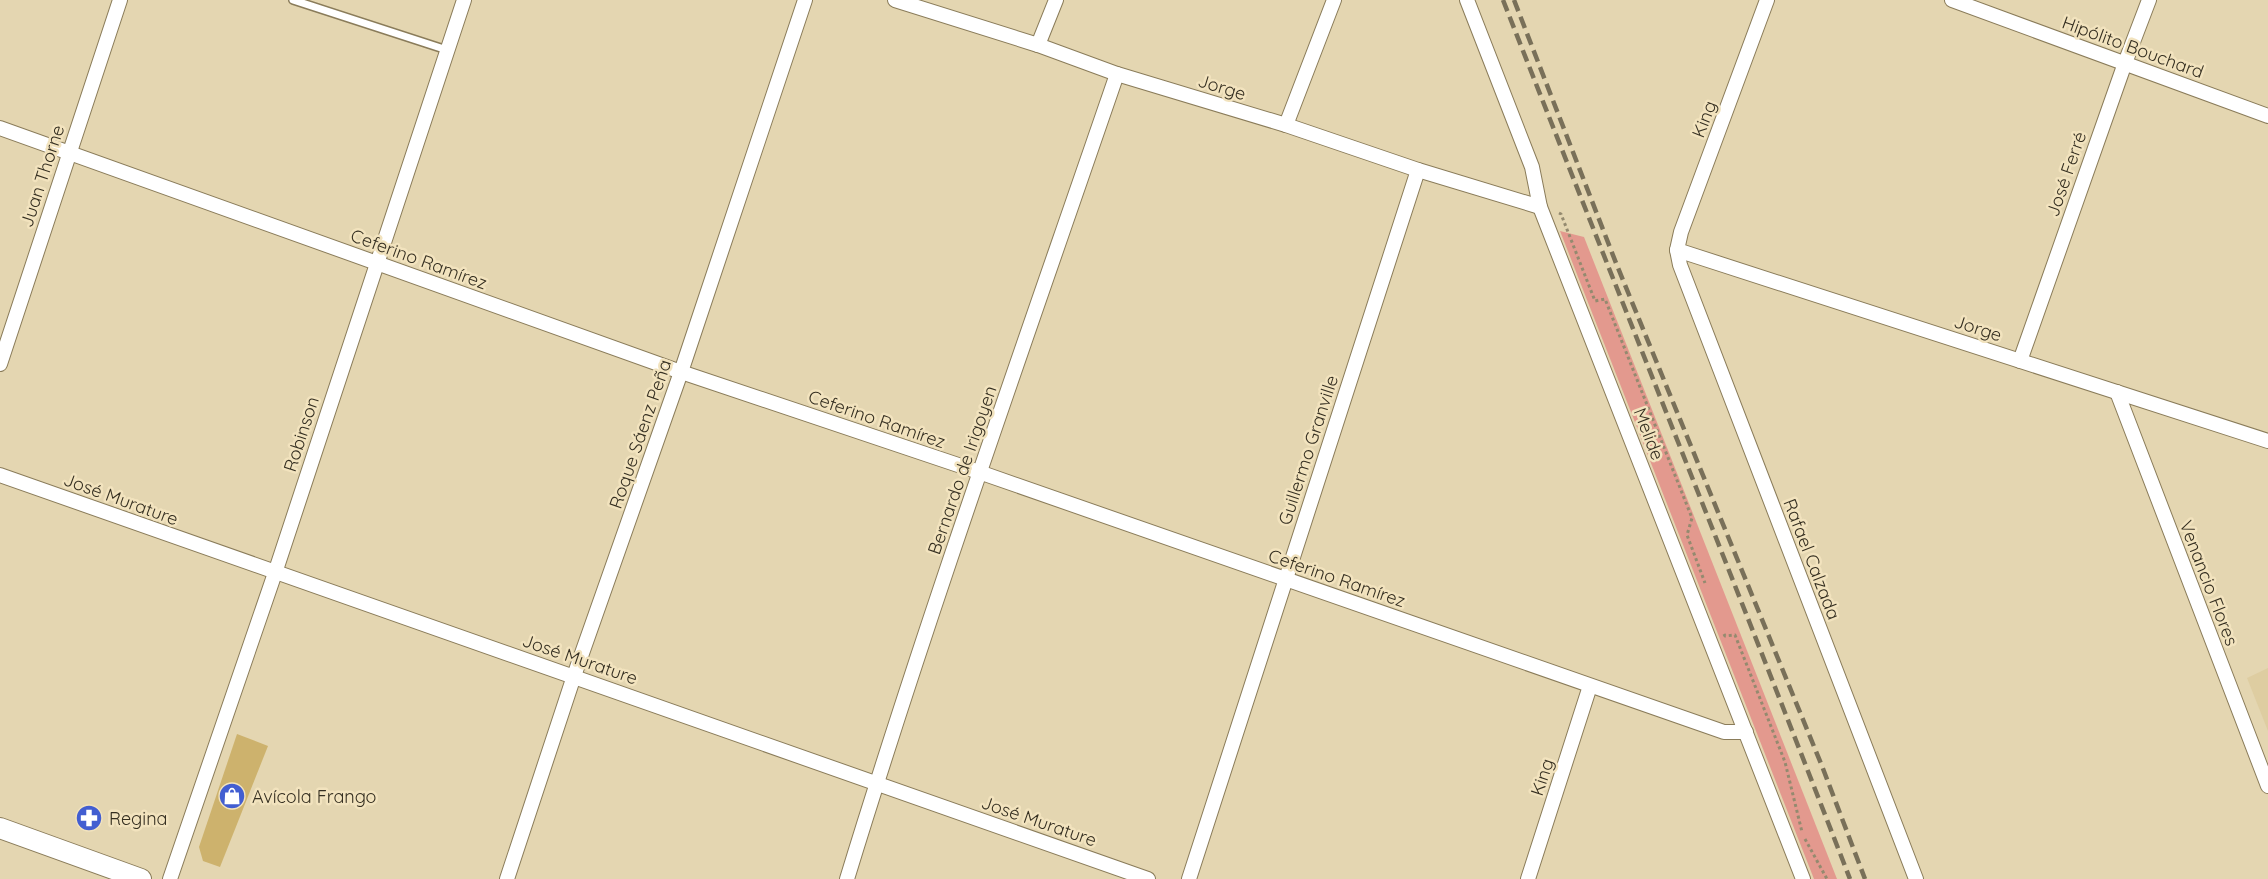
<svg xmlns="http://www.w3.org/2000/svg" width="2268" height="879" font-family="Quicksand,sans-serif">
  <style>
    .built { fill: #decda1 }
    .green { fill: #e3998e }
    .building { fill: #cdb26d }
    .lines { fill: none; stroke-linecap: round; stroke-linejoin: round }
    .lane-casing { stroke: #8a7c5a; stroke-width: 10 }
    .street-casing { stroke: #8a7c5a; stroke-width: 16 }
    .secondary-casing { stroke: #8a7c5a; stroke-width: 22 }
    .path { stroke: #948a6f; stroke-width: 3; stroke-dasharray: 3 3; stroke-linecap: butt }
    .lane { stroke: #fff; stroke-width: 7 }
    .street { stroke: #fff; stroke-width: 14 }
    .secondary { stroke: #fff; stroke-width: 20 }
    .rail { stroke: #797059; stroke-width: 4.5; stroke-dasharray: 12 6; stroke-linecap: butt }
    .labels { text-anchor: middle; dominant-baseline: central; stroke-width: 5; stroke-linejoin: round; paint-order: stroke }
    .street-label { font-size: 18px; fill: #352f21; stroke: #f2e3be }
    .poi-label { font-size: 18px; fill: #352f21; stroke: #f2e3be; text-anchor: start }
  </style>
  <rect width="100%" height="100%" fill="#e4d6b1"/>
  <!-- built -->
  <polygon class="built" points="2268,668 2268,731 2247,678"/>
  <!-- green -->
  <polygon class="green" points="1560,231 1584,237 1837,879 1814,879"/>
  <!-- building -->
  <polygon class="building" points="237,734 268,746 220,867 203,861 199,847"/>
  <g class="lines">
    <defs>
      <polyline id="lane" points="293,0 447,50"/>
      <g id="street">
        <polyline points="895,0 1038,45 1117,74 1286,125 1418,170 1540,207"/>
        <polyline points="1467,0 1532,167 1540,207 1803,879"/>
        <polyline points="1767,0 1681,232 1677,250 1680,265 1916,879"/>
        <polyline points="1952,0 2268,116"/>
        <polyline points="1038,45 1056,0"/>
        <polyline points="1286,125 1334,0"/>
        <polyline points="0,128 681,372 979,472 1724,732 1746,732"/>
        <polyline points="1677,250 2268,441"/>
        <polyline points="2020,361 2125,63 2149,0"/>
        <polyline points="0,364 120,0"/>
        <polyline points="2117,392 2268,786"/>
        <polyline points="0,475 1148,879"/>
        <polyline points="170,879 275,573 464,0"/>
        <polyline points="507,879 574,676 681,372 805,0"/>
        <path d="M 847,879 C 930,608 1025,342 1117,74"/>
        <polyline points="1189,879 1418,170"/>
        <polyline points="1528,879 1590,686"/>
      </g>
      <polyline id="secondary" points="0,828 141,879"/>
    </defs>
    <!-- lane casing -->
    <use href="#lane" class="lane-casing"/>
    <!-- street casing -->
    <use href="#street" class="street-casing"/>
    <!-- secondary casing -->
    <use href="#secondary" class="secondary-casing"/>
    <!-- path -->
    <g class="path">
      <polyline points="1559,213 1561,214 1595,301 1605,299 1692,518 1687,535 1705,583"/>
      <polyline points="1724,634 1725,636 1735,635 1785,762 1802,832"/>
      <polyline points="1805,839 1827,879"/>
    </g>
    <!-- lane -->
    <use href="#lane" class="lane"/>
    <!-- street -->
    <use href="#street" class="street"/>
    <!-- secondary -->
    <use href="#secondary" class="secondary"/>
    <!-- rail -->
    <g class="rail">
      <path d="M 1503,0 C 1618,293 1736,585 1850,879"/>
      <polyline points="1514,0 1616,263 1822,766 1865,879"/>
    </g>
  </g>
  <!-- icons -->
  <defs>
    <symbol id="shop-disc" viewBox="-11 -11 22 22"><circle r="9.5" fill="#425ed1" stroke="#f2e3be"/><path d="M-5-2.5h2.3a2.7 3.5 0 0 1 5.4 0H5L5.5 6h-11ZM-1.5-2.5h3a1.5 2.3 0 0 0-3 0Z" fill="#fff"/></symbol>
    <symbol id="pharmacy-disc" viewBox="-11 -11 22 22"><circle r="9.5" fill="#425ed1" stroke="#f2e3be"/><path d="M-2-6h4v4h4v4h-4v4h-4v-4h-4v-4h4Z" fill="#fff"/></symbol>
  </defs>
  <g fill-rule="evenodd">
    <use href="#shop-disc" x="217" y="781" width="30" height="30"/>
    <use href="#pharmacy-disc" x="74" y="803" width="30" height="30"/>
  </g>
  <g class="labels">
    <!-- street labels -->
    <g class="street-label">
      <text transform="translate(2133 47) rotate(20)">Hipólito Bouchard</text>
      <text transform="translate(1222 87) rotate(17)">Jorge</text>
      <text transform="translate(1704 119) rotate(-69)">King</text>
      <text transform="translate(2066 174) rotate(-71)">José Ferré</text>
      <text transform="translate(42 176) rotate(-72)">Juan Thorne</text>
      <text transform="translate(419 259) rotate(20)">Ceferino Ramírez</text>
      <text transform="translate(1978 328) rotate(18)">Jorge</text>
      <text transform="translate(877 419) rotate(19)">Ceferino Ramírez</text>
      <text transform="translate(301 434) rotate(-72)">Robinson</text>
      <text transform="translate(640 434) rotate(-71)">Roque Sáenz Peña</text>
      <text transform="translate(1649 434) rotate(69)">Melide</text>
      <text transform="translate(1308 450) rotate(-72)">Guillermo Granville</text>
      <text transform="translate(962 470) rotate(-71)">Bernardo de Irigoyen</text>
      <text transform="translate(121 499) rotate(20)">José Murature</text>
      <text transform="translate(1812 559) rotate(69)">Rafael Calzada</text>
      <text transform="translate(1337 578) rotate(19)">Ceferino Ramírez</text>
      <text transform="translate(2209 583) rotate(69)">Venancio Flores</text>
      <text transform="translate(580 659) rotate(19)">José Murature</text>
      <text transform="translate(1542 777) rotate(-72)">King</text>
      <text transform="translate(1039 821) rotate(19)">José Murature</text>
    </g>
    <!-- poi labels -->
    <g class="poi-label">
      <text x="252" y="796">Avícola Frango</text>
      <text x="109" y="818">Regina</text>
    </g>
  </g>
</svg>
